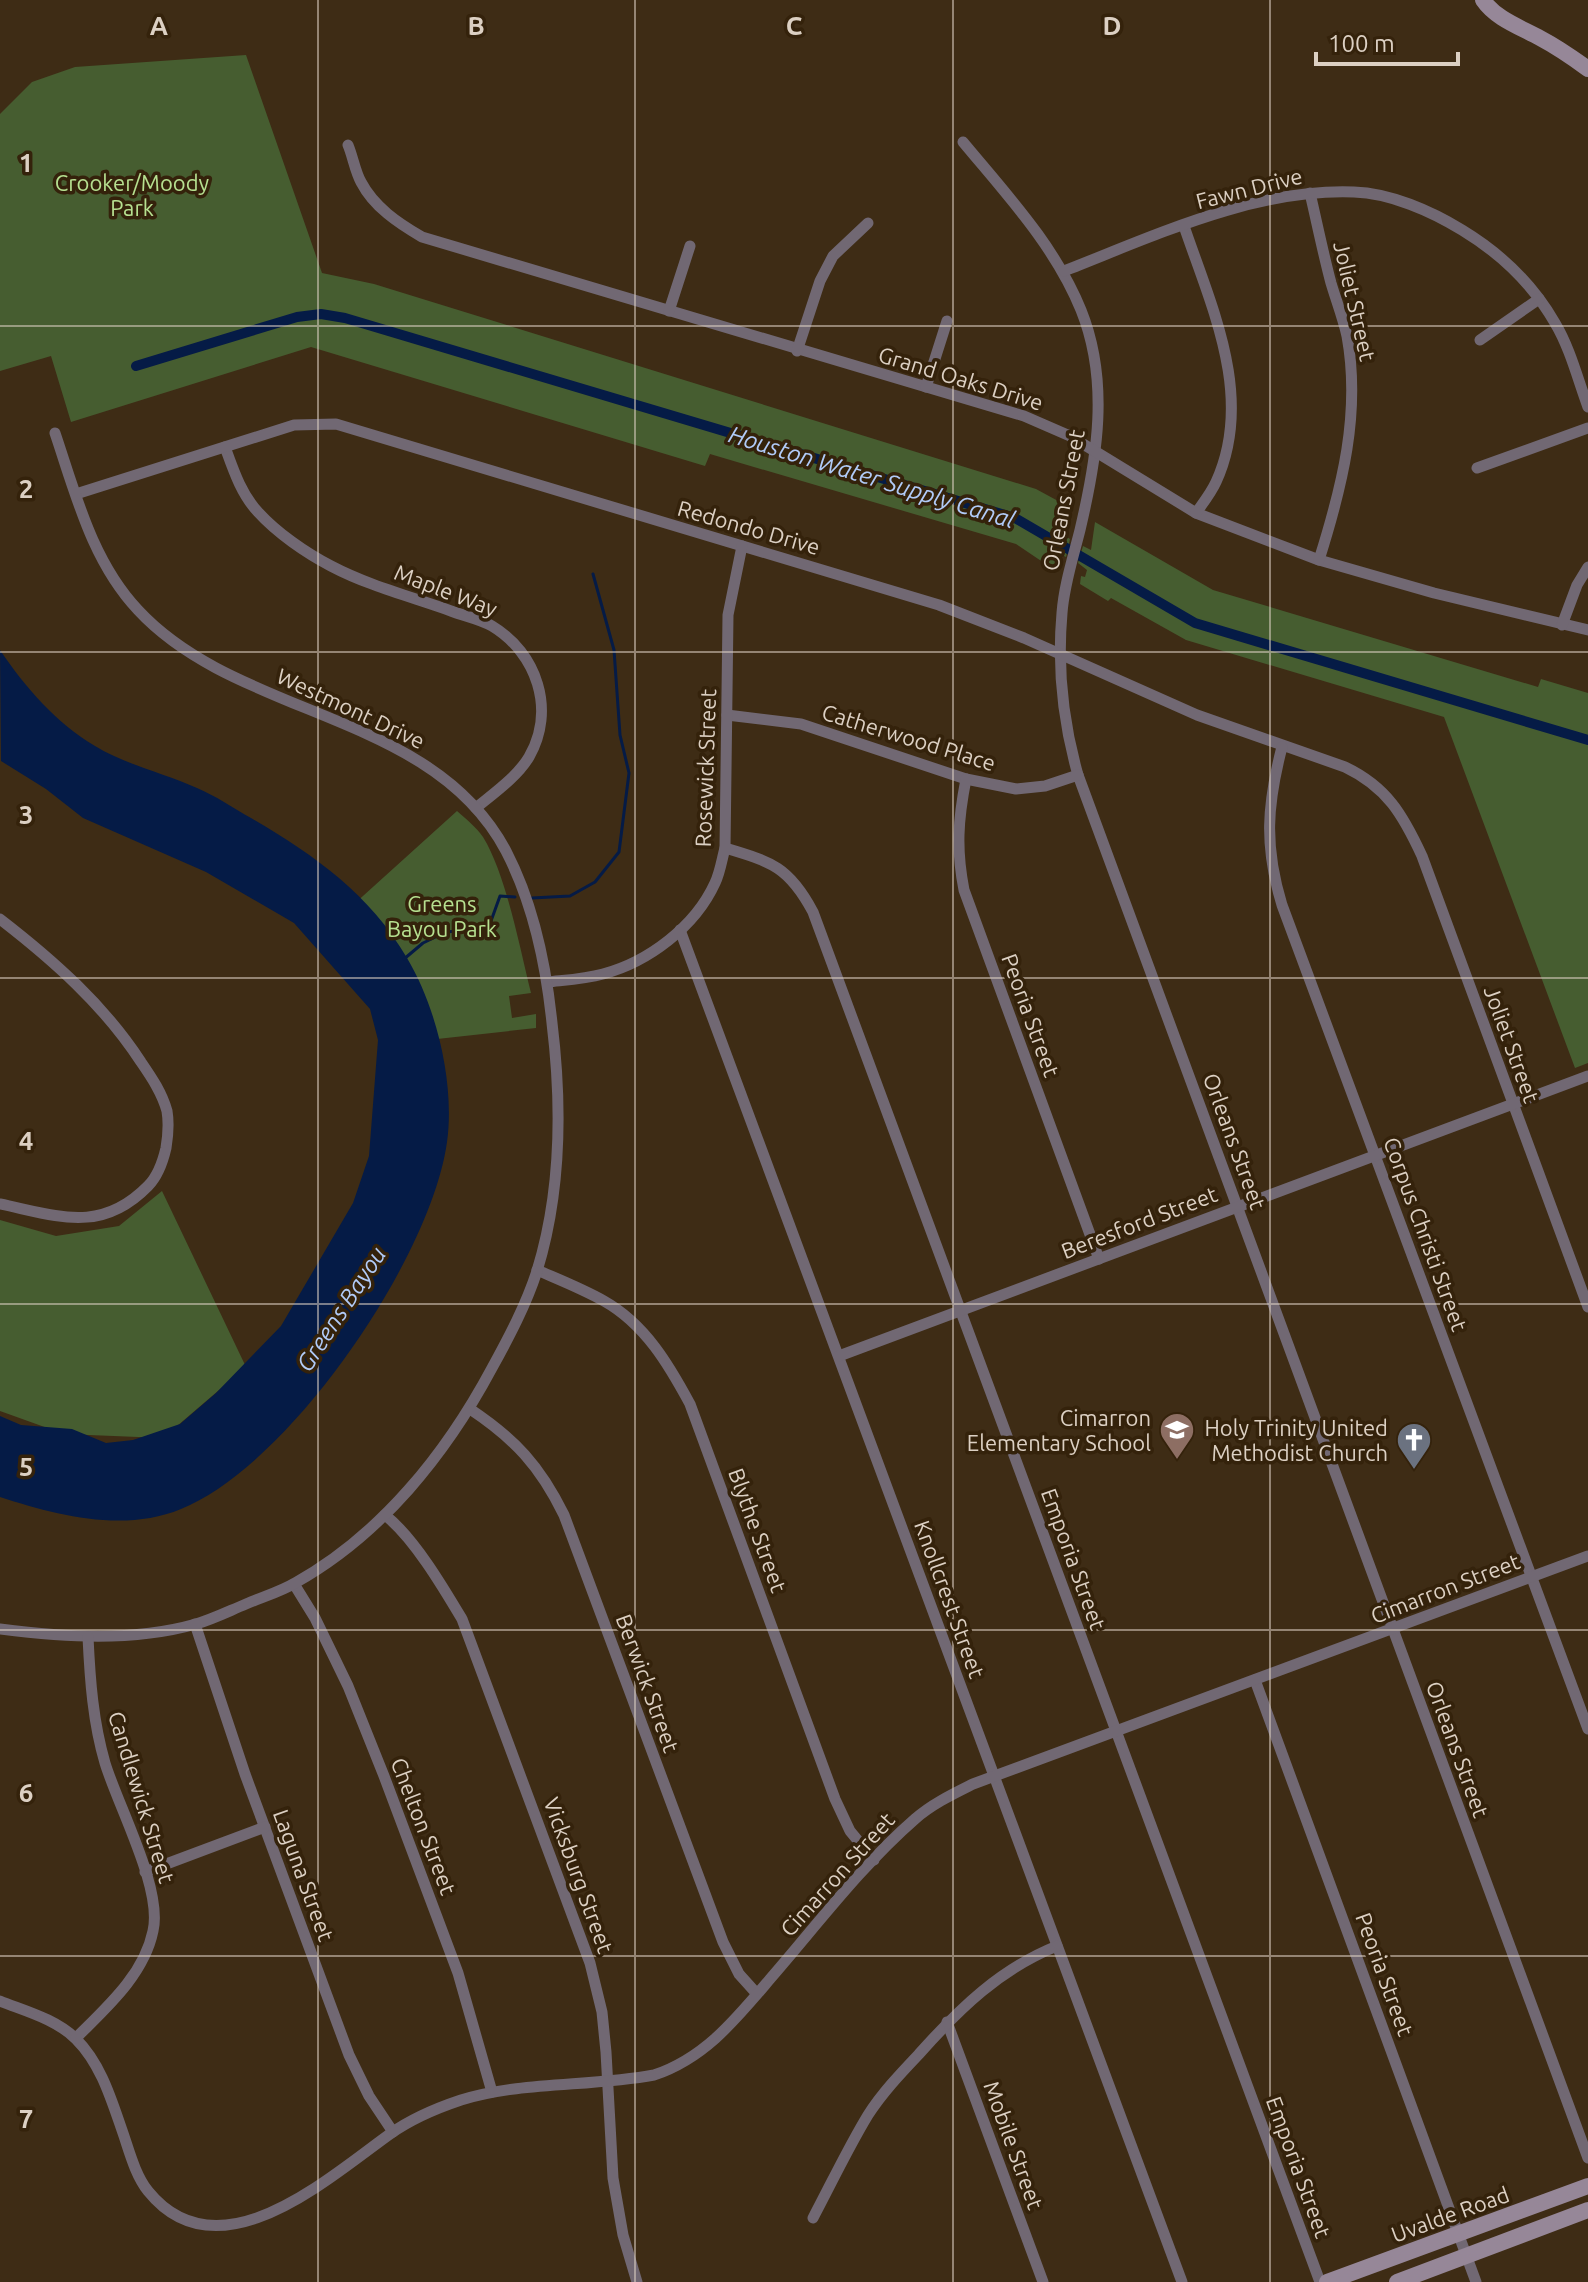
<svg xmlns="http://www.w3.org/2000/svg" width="1588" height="2282" font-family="Ubuntu,sans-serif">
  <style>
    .green { fill: #465d30 }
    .water { fill: #051b46 }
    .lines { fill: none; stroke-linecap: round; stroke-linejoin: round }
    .stream { stroke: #051b46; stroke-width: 3 }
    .canal { stroke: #051b46; stroke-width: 10 }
    .street { stroke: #716873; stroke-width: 11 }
    .secondary { stroke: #968798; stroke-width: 16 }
    .grid { fill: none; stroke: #dcd0c3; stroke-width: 2; stroke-opacity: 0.55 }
    .labels { text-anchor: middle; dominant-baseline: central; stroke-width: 7; stroke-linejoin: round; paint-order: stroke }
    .park-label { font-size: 22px; fill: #b6e090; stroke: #34220b }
    .street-label { font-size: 22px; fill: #dcd0c3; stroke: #34220b }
    .poi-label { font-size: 22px; fill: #dcd0c3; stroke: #34220b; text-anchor: end }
    .water-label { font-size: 24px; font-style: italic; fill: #b1cbf8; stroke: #34220b }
    .grid-label { font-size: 26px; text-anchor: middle; font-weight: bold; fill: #dcd0c3; stroke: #34220b; stroke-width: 7; stroke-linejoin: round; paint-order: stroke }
  </style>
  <rect width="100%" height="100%" fill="#3e2c15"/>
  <!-- green -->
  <g class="green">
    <polygon points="246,55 322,273 374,284 1036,489 1071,508 1067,527 1062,524 1057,531 1070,539 1066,557 1056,552 1052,558 1058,561 1056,571 1016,544 710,454 705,466 311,347 71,422 51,356 0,371 0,114 32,82 75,67"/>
    <polygon points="1095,522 1213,590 1538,687 1541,679 1588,693 1588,1063 1575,1068 1444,717 1186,640 1111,598 1108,601 1080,584 1081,576 1085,577 1087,570 1078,563 1083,546 1091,550"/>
    <path d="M 457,811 C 466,819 476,827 483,837 C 506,874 520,949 531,993 L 509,996 L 512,1018 L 536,1014 L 536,1028 L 428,1040 L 353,905 Z"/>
    <polygon points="162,1191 246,1367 163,1438 64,1434 0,1411 0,1220 56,1236 119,1226"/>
  </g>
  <!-- water -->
  <path class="water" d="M 0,650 C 25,687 56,723 95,746 C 126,765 164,773 197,788 C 216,796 233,808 251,818 C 314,855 369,893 407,958 C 437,1008 455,1085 447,1142 C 431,1258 290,1465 181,1509 C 123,1533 56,1515 0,1497 L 0,1416 L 21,1425 L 72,1429 L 106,1443 L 133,1440 L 180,1424 L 216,1393 L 281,1326 L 353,1203 L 369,1156 L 378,1040 L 370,1009 L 294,923 L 206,872 L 83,818 L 46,789 L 1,761 Z"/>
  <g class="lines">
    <!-- stream -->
    <g class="stream">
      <polyline points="532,898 570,896 595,882 619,852 629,773 620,735 614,650 593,574"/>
      <polyline points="404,959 423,943 446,932 480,929 491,921 500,896 515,897"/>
    </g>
    <!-- canal -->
    <polyline class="canal" points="136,366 297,317 321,314 345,318 1015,518 1195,623 1588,740"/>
    <!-- street -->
    <g class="street">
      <path d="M 963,142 C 1007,195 1055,246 1081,310 C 1110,382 1097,458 1080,530 C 1073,558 1064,585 1062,613 C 1057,669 1063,722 1078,775 L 1588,2158"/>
      <path d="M 348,145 C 353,157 355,171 361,182 C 374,207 398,223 422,237 L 1024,416 L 1070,436 L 1196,513 L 1319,560 L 1434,593 L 1588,630"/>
      <path d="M 1310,193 C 1317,223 1323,253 1331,283 C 1336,300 1343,318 1347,336 C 1361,413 1342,487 1319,560"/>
      <path d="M 1184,226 C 1211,306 1255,397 1216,482 C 1211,493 1203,503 1196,513"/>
      <path d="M 1064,271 C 1154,236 1255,188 1354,192 C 1390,193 1431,211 1462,230 C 1500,253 1532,283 1555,323 C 1570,348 1578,380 1588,407"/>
      <polyline points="669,311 690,246"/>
      <polyline points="1480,340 1539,299"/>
      <polyline points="797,351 820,281 833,256 868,223"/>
      <polyline points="926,387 947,321"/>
      <path d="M 225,447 C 233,469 241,494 258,512 C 277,533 306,553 331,566 C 369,586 412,597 451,611 C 464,616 480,619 492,626 C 537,653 556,710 529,757 C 517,777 494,793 476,808"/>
      <polyline points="1477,468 1588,428"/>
      <path d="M 76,494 L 294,425 L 336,424 L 939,605 L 1024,638 L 1197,715 L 1345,767 C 1387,787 1403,815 1422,856 L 1588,1307"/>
      <polyline points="1562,625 1577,585 1588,567"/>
      <polyline points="727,715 801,724 966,779 1016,789 1045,786 1078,775"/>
      <path d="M 1282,747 C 1267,805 1264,846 1282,905 L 1588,1729"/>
      <path d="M 966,779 C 958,820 956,849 964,890 L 1099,1259"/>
      <path d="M 725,848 C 772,862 789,867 813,912 L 1320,2282"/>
      <path d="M 0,919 C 53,960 104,1005 141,1062 C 152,1078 162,1093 167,1111 C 169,1123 168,1136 166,1148 C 163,1161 158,1176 148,1186 C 101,1234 58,1216 0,1204"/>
      <polyline points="680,930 1182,2282"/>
      <path d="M 548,982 C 566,980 585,979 603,974 C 648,962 695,927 715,883 C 720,873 722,859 725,848 L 728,615 L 742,546"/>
      <path d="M 537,1270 C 560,1280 583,1289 604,1301 C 645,1324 669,1365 690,1404 L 835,1799 L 850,1831 L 874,1860"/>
      <polyline points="839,1356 1588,1076"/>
      <path d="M 470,1409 C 515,1439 540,1466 564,1515 L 723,1942 L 739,1974 L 757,1994"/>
      <path d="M 385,1515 C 414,1538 443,1587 462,1619 L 590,1963 L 602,2012 L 606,2052 L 613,2178 L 623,2235 L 637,2282"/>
      <polyline points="294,1584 315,1618 348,1686 384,1776 458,1973 492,2092"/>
      <polyline points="195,1624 245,1774 349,2055 369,2096 393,2132"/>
      <path d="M 0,1629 C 64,1637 132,1642 196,1624 C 213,1619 229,1611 246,1604 C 262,1597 280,1592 295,1583 C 381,1535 446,1454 492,1368 C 509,1337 526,1305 537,1271 C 562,1190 562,1105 552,1023 C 546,964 533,903 506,851 C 432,711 239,719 138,610 C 92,561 76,495 55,433"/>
      <polyline points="1255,1680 1476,2282"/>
      <polyline points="145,1872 265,1827"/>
      <path d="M 0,2001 C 25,2011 56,2019 76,2039 C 102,2065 112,2102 124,2136 C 130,2154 136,2176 148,2191 C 218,2278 327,2179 390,2134 C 411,2119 437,2108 461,2100 C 523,2081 590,2087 654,2075 C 705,2058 736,2019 770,1979 C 817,1925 861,1866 915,1819 C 932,1804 953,1794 973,1784 L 1588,1556"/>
      <polyline points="947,2022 1043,2282"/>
      <path d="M 76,2038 C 106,2008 144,1975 153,1931 C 163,1889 118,1806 105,1763 C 93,1722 90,1680 88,1637"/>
      <path d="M 813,2218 C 831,2184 848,2148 868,2115 C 882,2093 901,2073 919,2054 C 960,2008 1000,1969 1057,1946"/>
    </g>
    <!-- secondary -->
    <g class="secondary">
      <path d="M 1483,0 C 1496,19 1520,27 1540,38 C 1557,47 1573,58 1588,69"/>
      <polyline points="1327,2282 1588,2186"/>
      <polyline points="1397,2282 1588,2210"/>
    </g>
  </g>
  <!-- grid -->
  <path class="grid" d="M 318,0 L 318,2282M 635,0 L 635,2282M 953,0 L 953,2282M 1270,0 L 1270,2282M 0,326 L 1588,326M 0,652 L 1588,652M 0,978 L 1588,978M 0,1304 L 1588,1304M 0,1630 L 1588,1630M 0,1956 L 1588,1956"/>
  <!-- icons -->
  <defs>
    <symbol id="school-pin" viewBox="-11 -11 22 30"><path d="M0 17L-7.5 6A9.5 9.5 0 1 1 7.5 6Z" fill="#8d6e63" stroke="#34220b"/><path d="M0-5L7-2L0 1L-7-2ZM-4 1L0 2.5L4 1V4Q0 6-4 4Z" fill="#fff"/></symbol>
    <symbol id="church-pin" viewBox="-11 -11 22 30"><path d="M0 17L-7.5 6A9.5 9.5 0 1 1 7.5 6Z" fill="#6b7280" stroke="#34220b"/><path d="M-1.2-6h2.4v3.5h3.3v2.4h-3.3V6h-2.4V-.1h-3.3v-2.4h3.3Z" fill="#fff"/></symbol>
  </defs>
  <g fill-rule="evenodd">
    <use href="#school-pin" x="1157" y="1410" width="40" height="54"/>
    <use href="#church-pin" x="1394" y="1420" width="40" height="54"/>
  </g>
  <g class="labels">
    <!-- park labels -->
    <g class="park-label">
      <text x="132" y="182">Crooker/Moody<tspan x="132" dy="25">Park</tspan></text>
      <text x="442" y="903">Greens<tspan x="442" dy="25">Bayou Park</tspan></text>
    </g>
    <!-- street labels -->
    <g class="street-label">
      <text transform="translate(1249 188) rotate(-14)">Fawn Drive</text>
      <text transform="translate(1355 301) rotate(77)">Joliet Street</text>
      <text transform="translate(961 378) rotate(17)">Grand Oaks Drive</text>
      <text transform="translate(1063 500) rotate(-79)">Orleans Street</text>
      <text transform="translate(749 527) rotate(16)">Redondo Drive</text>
      <text transform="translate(446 590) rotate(21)">Maple Way</text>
      <text transform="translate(351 708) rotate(25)">Westmont Drive</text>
      <text transform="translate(909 737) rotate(17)">Catherwood Place</text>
      <text transform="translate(705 768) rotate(-88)">Rosewick Street</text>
      <text transform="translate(1031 1015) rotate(70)">Peoria Street</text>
      <text transform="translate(1512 1044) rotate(70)">Joliet Street</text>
      <text transform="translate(1235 1141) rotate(70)">Orleans Street</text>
      <text transform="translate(1139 1222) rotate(-21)">Beresford Street</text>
      <text transform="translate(1426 1234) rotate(70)">Corpus Christi Street</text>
      <text transform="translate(758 1530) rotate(70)">Blythe Street</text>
      <text transform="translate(1074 1559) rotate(70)">Emporia Street</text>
      <text transform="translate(1445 1588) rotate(-21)">Cimarron Street</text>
      <text transform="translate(950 1599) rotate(70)">Knollcrest Street</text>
      <text transform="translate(648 1683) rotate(70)">Berwick Street</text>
      <text transform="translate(1458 1749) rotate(70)">Orleans Street</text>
      <text transform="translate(142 1797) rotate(73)">Candlewick Street</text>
      <text transform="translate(424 1826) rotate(69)">Chelton Street</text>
      <text transform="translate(837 1874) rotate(-48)">Cimarron Street</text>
      <text transform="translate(304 1875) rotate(70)">Laguna Street</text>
      <text transform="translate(579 1875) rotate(70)">Vicksburg Street</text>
      <text transform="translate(1385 1974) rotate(70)">Peoria Street</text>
      <text transform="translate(1014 2145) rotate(70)">Mobile Street</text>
      <text transform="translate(1299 2167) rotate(70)">Emporia Street</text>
      <text transform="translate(1450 2214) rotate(-20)">Uvalde Road</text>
    </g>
    <!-- poi labels -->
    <g class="poi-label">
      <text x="1151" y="1417">Cimarron<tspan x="1151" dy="25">Elementary School</tspan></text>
      <text x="1388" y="1427">Holy Trinity United<tspan x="1388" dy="25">Methodist Church</tspan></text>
    </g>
    <!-- water labels -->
    <g class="water-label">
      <text transform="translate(872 477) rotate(17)">Houston Water Supply Canal</text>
      <text transform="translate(341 1309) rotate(-57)">Greens Bayou</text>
    </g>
  </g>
  <g class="grid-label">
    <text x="159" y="35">A</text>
    <text x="476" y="35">B</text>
    <text x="794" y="35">C</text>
    <text x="1112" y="35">D</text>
    <text x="26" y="172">1</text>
    <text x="26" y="498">2</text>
    <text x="26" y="824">3</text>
    <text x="26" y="1150">4</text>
    <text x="26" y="1476">5</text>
    <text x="26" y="1802">6</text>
    <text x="26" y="2128">7</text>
  </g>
  <!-- scale -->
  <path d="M1316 52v12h142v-12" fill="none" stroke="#dcd0c3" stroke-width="4"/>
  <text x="1328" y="52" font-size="24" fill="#dcd0c3" stroke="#34220b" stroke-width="6" paint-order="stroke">100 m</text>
</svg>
